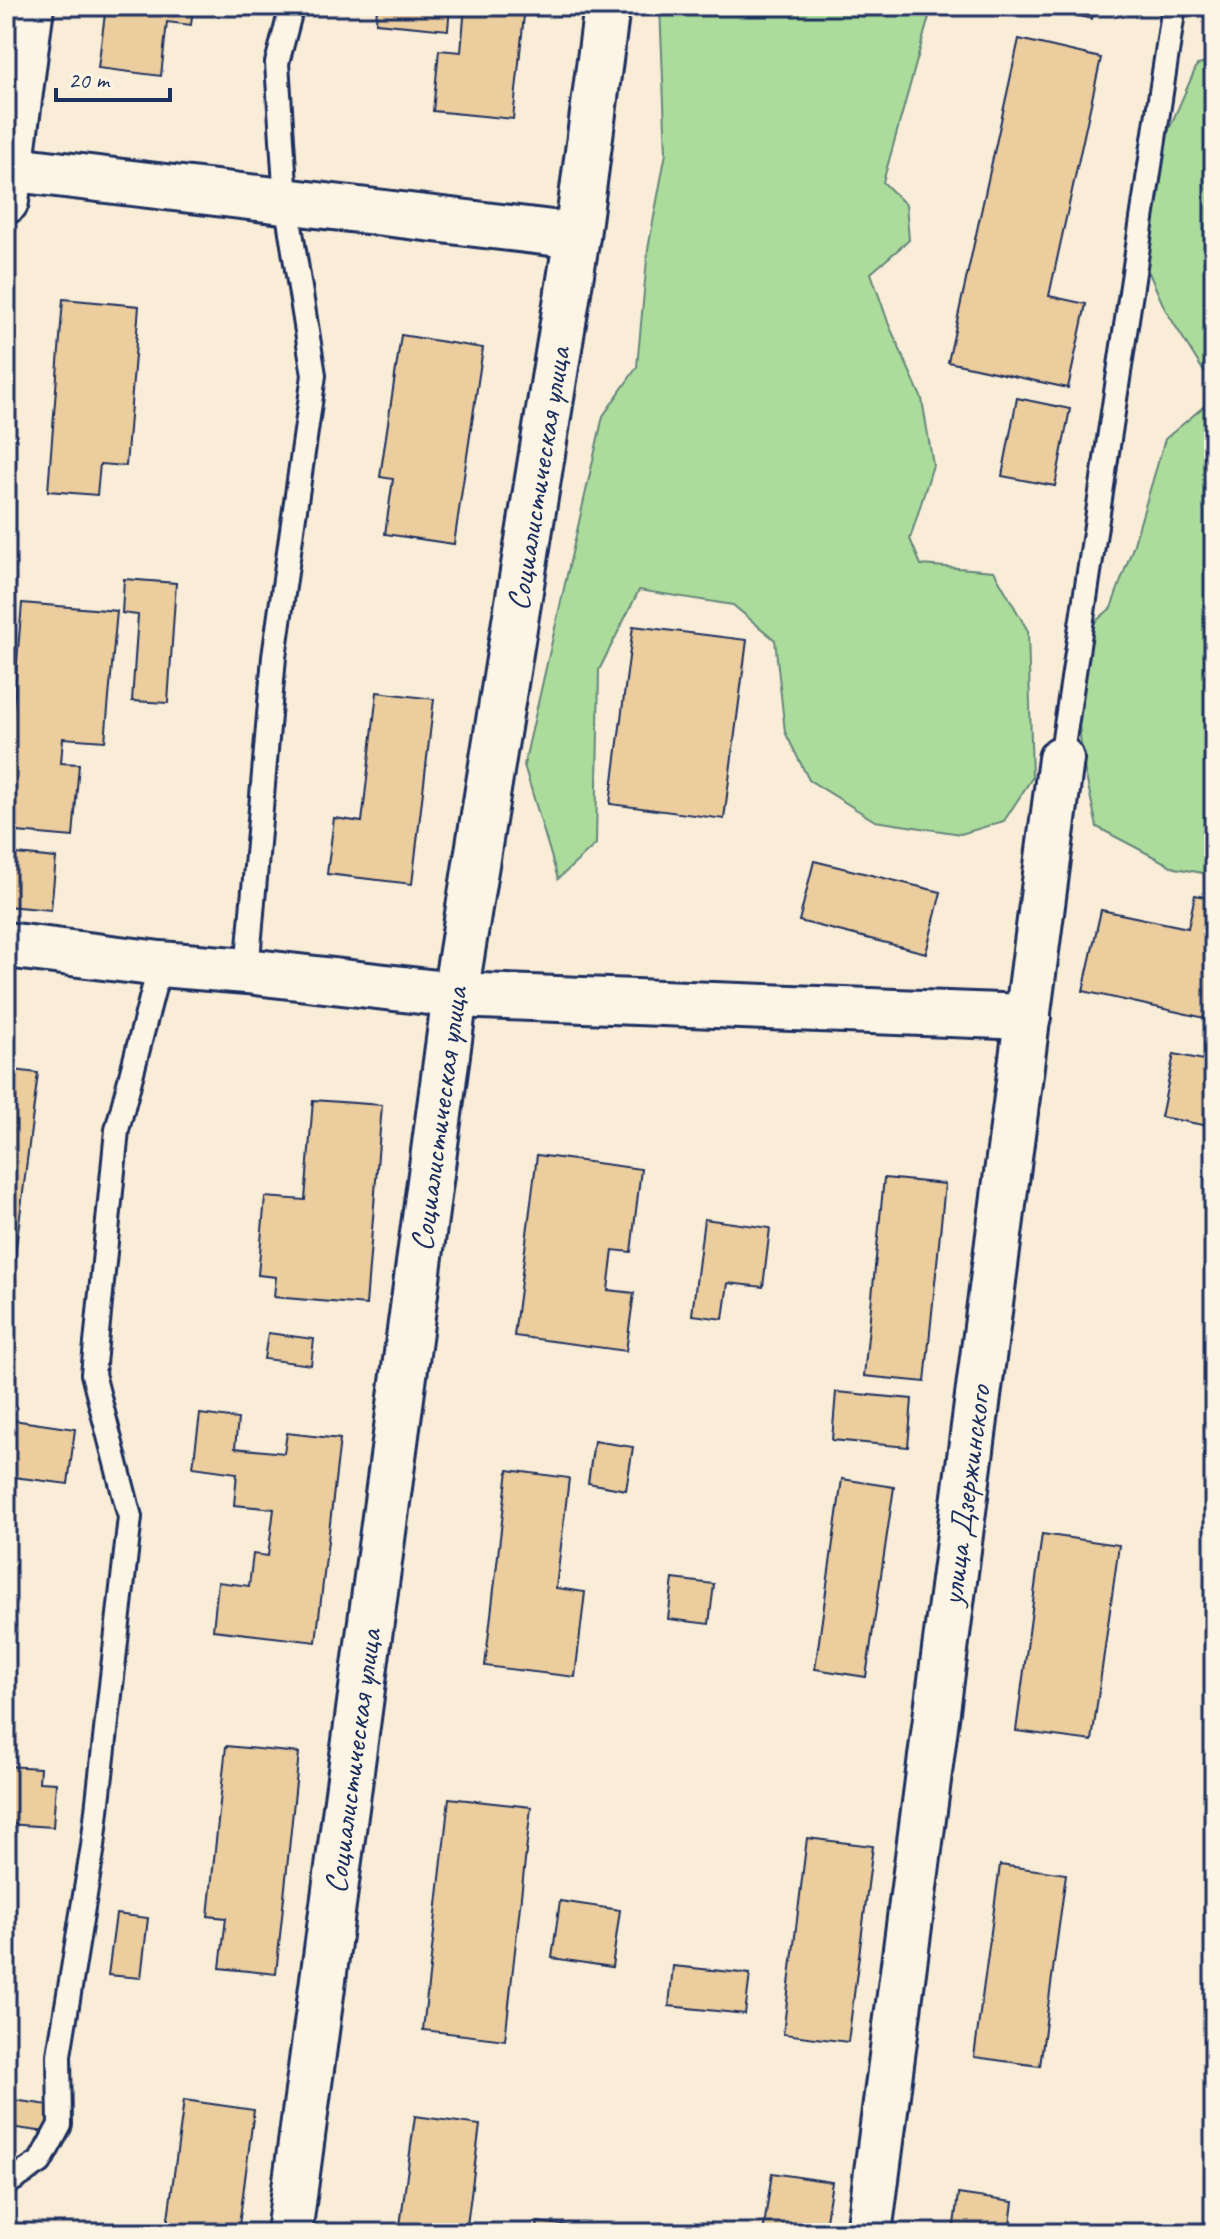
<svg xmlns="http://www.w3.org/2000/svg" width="1220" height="2239" font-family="Caveat,sans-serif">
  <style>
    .green { fill: #acdc9b; stroke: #64867c; stroke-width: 2 }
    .building { fill: #ebcd9e; stroke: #1b2f5e; stroke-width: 2 }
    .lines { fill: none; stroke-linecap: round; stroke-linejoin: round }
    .service-casing { stroke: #1b2f5e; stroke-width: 28 }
    .minor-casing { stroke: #1b2f5e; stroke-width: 50 }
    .service { stroke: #fcf5e5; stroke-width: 22 }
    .minor { stroke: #fcf5e5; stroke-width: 44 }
    .labels { text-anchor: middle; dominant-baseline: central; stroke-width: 7; stroke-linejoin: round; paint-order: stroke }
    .street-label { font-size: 32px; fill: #1b2f5e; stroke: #fcf5e5 }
  </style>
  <rect width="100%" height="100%" fill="#f9edd7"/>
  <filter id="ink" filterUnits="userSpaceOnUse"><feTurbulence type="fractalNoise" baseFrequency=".0125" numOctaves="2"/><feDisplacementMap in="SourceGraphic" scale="16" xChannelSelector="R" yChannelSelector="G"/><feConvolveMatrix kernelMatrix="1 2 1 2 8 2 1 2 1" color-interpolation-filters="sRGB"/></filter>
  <g filter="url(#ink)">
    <!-- green -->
    <g class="green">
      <polygon points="660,6 932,6 883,182 906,205 909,240 871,273 889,325 922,399 933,465 910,539 921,565 994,571 1028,631 1032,778 1004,821 961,834 875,821 809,780 785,732 775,640 733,605 639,590 599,670 596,844 558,879 524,765 603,416 637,367 648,249 666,153"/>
      <polygon points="1214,61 1214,388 1165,309 1138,248 1149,175 1197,65"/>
      <polygon points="1214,398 1214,875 1175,868 1097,827 1082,758 1072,642 1111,608 1133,547 1165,439"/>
    </g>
    <!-- building -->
    <g class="building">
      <polygon points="106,6 193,6 191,25 167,22 161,76 98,68"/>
      <polygon points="377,6 450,6 448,30 376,23"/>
      <polygon points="465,6 525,6 513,119 433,111 439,50 461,52"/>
      <polygon points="1039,6 1095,6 1092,19"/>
      <polygon points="1019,39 1101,58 1049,296 1086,304 1068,388 948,362"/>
      <polygon points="63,299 139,306 126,466 100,464 97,495 48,491"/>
      <polygon points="401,335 483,348 454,544 385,534 393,479 380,477"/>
      <polygon points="1017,398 1070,409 1055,486 1002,476"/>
      <polygon points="124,579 176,583 168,703 132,701 138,615 122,613"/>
      <polygon points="22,603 117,611 105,741 63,738 61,763 79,764 73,837 6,831 6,790"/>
      <polygon points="633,626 747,640 724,819 610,804"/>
      <polygon points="377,692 434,699 412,884 327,874 334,818 362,822"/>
      <polygon points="6,853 56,858 51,910 6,906"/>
      <polygon points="814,861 941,892 926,953 799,921"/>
      <polygon points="1195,895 1214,899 1214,1020 1083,991 1101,910 1188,928"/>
      <polygon points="1174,1054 1214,1062 1214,1127 1161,1117"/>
      <polygon points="6,1069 38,1073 14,1264 6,1263"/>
      <polygon points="313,1100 382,1105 366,1305 274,1297 276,1277 258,1275 265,1197 305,1200"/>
      <polygon points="537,1155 641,1169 631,1252 613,1250 608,1290 634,1293 626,1351 514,1336"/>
      <polygon points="884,1178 945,1184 925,1382 864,1376"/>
      <polygon points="704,1219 770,1228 763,1287 728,1283 723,1319 692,1315"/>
      <polygon points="268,1333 314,1339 311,1365 264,1359"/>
      <polygon points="836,1392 912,1399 908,1447 832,1440"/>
      <polygon points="200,1414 238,1419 235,1448 284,1453 287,1433 340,1439 316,1642 213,1630 218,1582 249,1586 253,1554 268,1556 274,1509 234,1505 237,1473 193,1467"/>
      <polygon points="6,1419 75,1429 68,1484 6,1476"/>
      <polygon points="594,1441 633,1447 626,1490 588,1483"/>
      <polygon points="508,1470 569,1478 556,1588 585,1592 575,1677 485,1666"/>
      <polygon points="842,1479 894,1487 866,1677 815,1669"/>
      <polygon points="1042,1534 1119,1545 1092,1741 1016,1731"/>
      <polygon points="673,1579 714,1584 709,1624 668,1619"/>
      <polygon points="226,1746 299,1753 276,1974 220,1968 226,1918 208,1916"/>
      <polygon points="6,1766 40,1768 39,1782 56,1783 53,1827 6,1824"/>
      <polygon points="449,1798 531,1807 505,2040 423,2030"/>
      <polygon points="807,1838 873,1846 848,2042 783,2034"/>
      <polygon points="1000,1865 1066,1874 1040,2066 974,2057"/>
      <polygon points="560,1901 620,1910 612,1967 552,1958"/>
      <polygon points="116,1914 148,1918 141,1978 108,1975"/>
      <polygon points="673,1966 750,1974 745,2014 669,2006"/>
      <polygon points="13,2100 49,2105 46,2132 9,2127"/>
      <polygon points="184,2100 254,2110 238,2233 166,2233"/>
      <polygon points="415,2116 480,2125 466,2233 399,2233"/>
      <polygon points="772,2173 832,2182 824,2233 763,2233"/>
      <polygon points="958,2194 1013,2202 1009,2233 953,2233"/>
      <polygon points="538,2222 570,2226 569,2233 536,2233"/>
    </g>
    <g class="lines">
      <defs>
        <g id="service">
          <polyline points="1061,759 1174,6"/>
          <polyline points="247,971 274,657 314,375 286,201 277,63 292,6"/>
          <polyline points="6,2184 40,2162 60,2125 59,2055 93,1846 130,1517 93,1374 117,1130 160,964"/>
        </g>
        <g id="minor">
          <polyline points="6,168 577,236"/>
          <polyline points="6,201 31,6"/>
          <polyline points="6,945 160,964 247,971 455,995 1028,1017"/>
          <path id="s1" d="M 289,2233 L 455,995 L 577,236 L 607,6"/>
          <path id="s2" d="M 869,2233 L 1061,759"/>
        </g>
      </defs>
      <!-- service casing -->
      <use href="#service" class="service-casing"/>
      <!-- minor casing -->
      <use href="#minor" class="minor-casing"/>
      <!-- service -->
      <use href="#service" class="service"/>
      <!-- minor -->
      <use href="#minor" class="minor"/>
    </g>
  </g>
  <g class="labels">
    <!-- street labels -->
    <g class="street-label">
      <text stroke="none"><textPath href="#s1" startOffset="1772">Социалистическая улица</textPath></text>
      <text stroke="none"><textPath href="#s1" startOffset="1124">Социалистическая улица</textPath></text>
      <text stroke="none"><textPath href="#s2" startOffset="744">улица Дзержинского</textPath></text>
      <text stroke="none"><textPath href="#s1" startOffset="476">Социалистическая улица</textPath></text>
    </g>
  </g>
  <!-- margin -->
  <rect width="1220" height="2239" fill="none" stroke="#fcf5e5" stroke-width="32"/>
  <rect x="16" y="16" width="1188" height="2207" fill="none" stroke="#1b2f5e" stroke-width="3" filter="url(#ink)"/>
  <!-- scale -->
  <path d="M56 88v12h114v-12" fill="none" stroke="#1b2f5e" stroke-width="4"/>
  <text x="68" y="88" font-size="24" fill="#1b2f5e" stroke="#fcf5e5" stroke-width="6" paint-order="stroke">20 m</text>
</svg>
